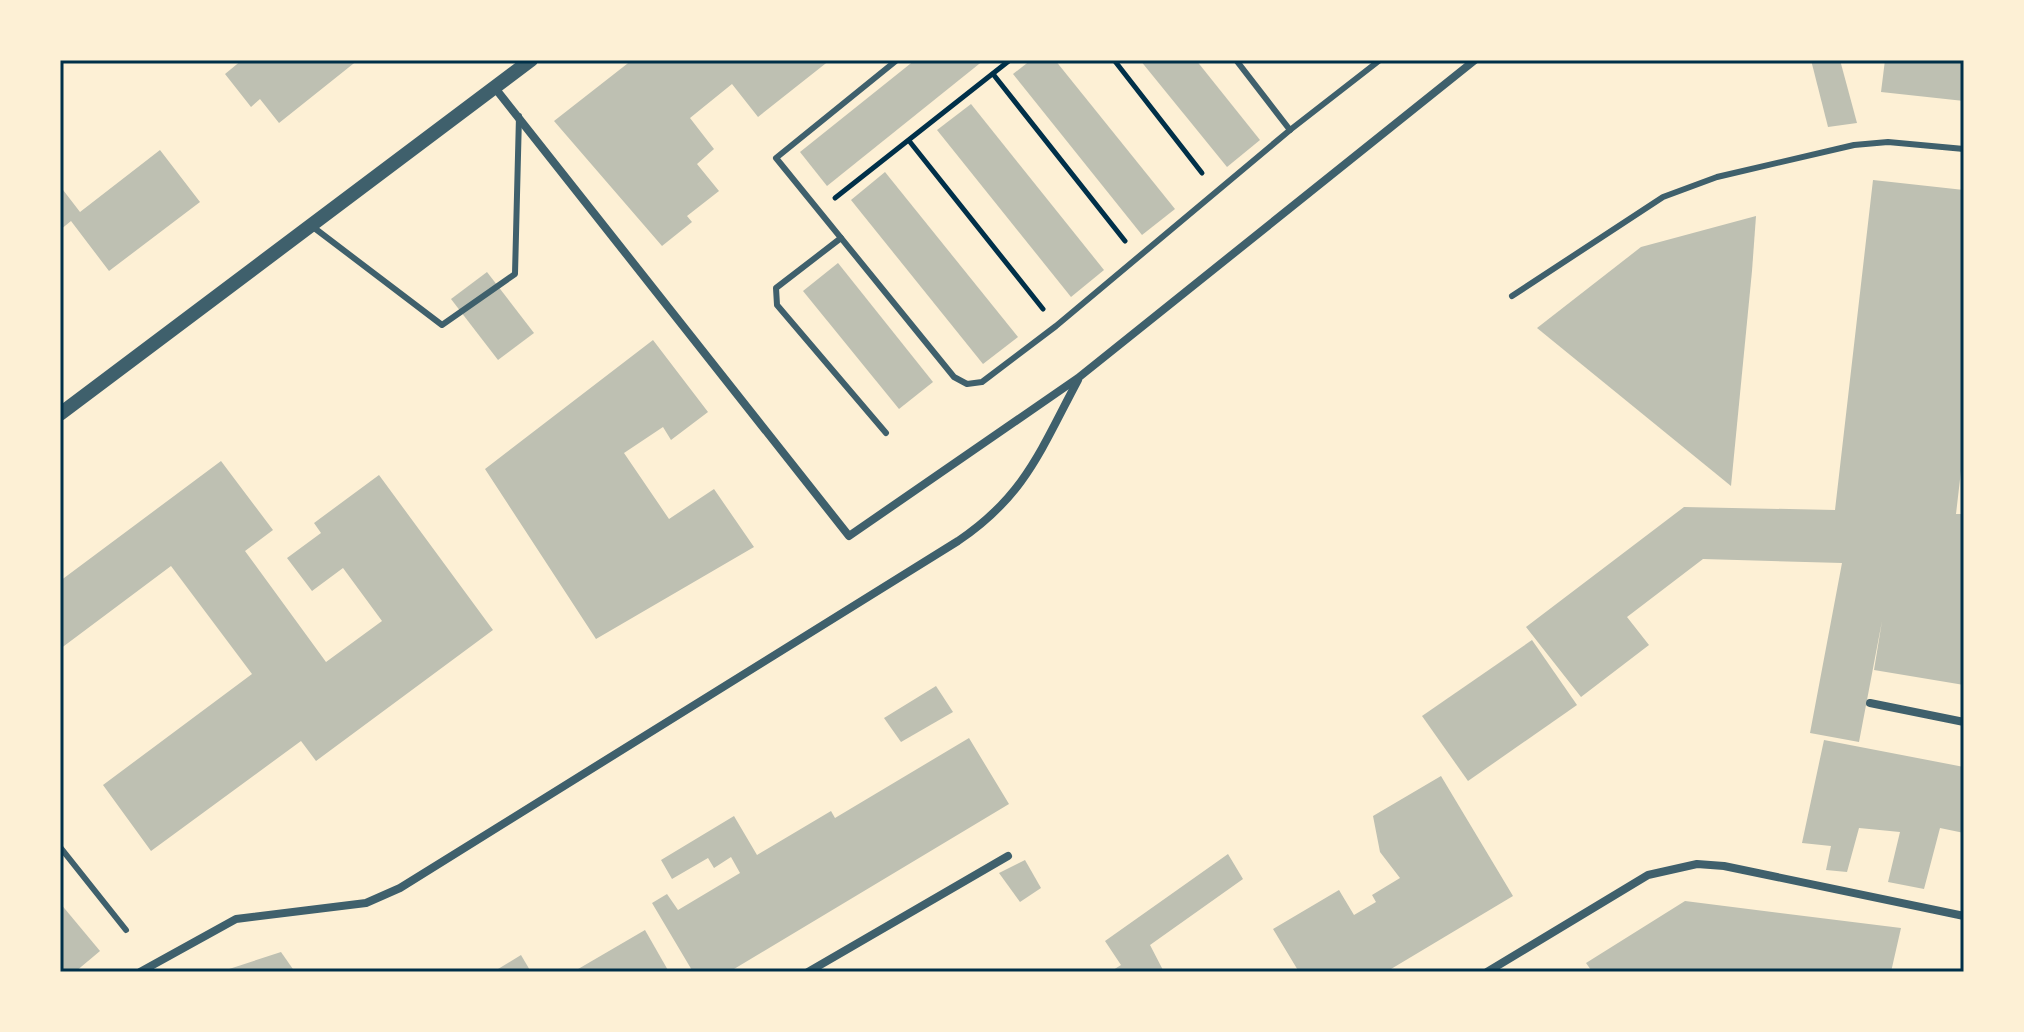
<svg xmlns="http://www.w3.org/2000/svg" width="2024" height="1032" font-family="Rubik,sans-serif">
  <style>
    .building { fill: #bec0b2 }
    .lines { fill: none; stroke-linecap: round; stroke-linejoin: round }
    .path { stroke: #003049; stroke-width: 5 }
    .service { stroke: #3f606c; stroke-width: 6 }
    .minor { stroke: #3f606c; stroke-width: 8 }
    .tertiary { stroke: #3f606c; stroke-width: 14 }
    .neatline { fill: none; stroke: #003049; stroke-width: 3 }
  </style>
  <rect width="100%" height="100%" fill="#fdf0d5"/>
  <!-- building -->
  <g class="building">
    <polygon points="242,60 358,60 279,123 260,99 251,107 225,74"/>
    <polygon points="632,60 830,60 758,117 732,84 690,118 714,149 697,164 719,191 687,216 692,222 662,246 554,121"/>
    <polygon points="915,60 984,60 827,186 800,152"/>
    <polygon points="1031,60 1055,60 1175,209 1142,235 1013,74"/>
    <polygon points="1140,60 1196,60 1260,140 1227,167"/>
    <polygon points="1811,60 1840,60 1857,123 1828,127"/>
    <polygon points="1885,60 1964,60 1964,101 1881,92"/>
    <polygon points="971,104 1104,270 1071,297 937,130"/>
    <polygon points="160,150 200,202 109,271 71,221 60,230 60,186 80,212"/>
    <polygon points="885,172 1018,337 983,364 851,200"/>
    <polygon points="1873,180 1964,190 1964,445 1956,514 1964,514 1964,685 1874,670 1882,621 1859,742 1810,733 1842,563 1703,559 1627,617 1649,645 1581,697 1526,627 1684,507 1835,510"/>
    <polygon points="1756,216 1752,271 1731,486 1537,328 1641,247"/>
    <polygon points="838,263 933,382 899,409 803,291"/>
    <polygon points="487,272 534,333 498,360 451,299"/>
    <polygon points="653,340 708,412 671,440 663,427 624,453 669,519 714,489 754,547 596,639 485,469"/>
    <polygon points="221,461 273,530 245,551 326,662 382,621 343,568 312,591 287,558 321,533 314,523 379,475 493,630 316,761 301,741 151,851 103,785 252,674 171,566 60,649 60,581"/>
    <polygon points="1532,640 1577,705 1468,781 1422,716"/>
    <polygon points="936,686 953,712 901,742 884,718"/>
    <polygon points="969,738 1009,804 729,972 693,972 652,903 667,894 678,910 740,873 731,857 714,868 708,858 672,879 661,860 734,816 757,855 831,811 835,818"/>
    <polygon points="1824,740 1964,767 1964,833 1940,828 1924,889 1888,882 1900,832 1859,828 1847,872 1826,870 1831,846 1802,843"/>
    <polygon points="1441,776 1513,896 1386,972 1299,972 1273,929 1339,890 1354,915 1376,902 1372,895 1400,878 1380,852 1373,816"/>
    <polygon points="1228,854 1243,879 1150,945 1164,972 1110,972 1121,965 1105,941"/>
    <polygon points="1025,860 1041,888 1020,902 999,873"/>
    <polygon points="1685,901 1901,928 1891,972 1587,972 1591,970 1586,963"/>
    <polygon points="60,903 100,951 75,972 60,972"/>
    <polygon points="645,930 669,972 573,972"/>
    <polygon points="281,952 295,972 223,972 223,971"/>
    <polygon points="521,955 531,972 493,972"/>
  </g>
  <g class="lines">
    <!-- path -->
    <g class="path">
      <polyline points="1114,60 1202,173"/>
      <polyline points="993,74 1125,241"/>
      <polyline points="910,142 1043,309"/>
      <polyline points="835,198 1010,60"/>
    </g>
    <!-- service -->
    <g class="service">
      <polyline points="897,60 776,158 954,377 967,384 982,382 1056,326 1290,130 1380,60"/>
      <polyline points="1236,60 1290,130"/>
      <polyline points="313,227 442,325 515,274 519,116"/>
      <polyline points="841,238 776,288 777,305 886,433"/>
      <polyline points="1512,296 1663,197 1717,177 1854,145 1888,142 1964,149"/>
      <polyline points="60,847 126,930"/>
    </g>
    <!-- minor -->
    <g class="minor">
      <polyline points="495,88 849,536 1078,378 1475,60"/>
      <polyline points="1870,703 1964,722"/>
      <path d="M 140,972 L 236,919 L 366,903 L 400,888 L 958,541 C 1025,496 1041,449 1078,380"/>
      <polyline points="808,972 1008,856"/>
      <polyline points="1487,972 1648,875 1697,864 1724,866 1964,916"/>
    </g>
    <!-- tertiary -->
    <polyline class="tertiary" points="60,414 531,60"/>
  </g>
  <!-- border -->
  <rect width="2024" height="1032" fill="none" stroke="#fdf0d5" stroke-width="124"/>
  <rect x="62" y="62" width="1900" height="908" class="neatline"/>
</svg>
